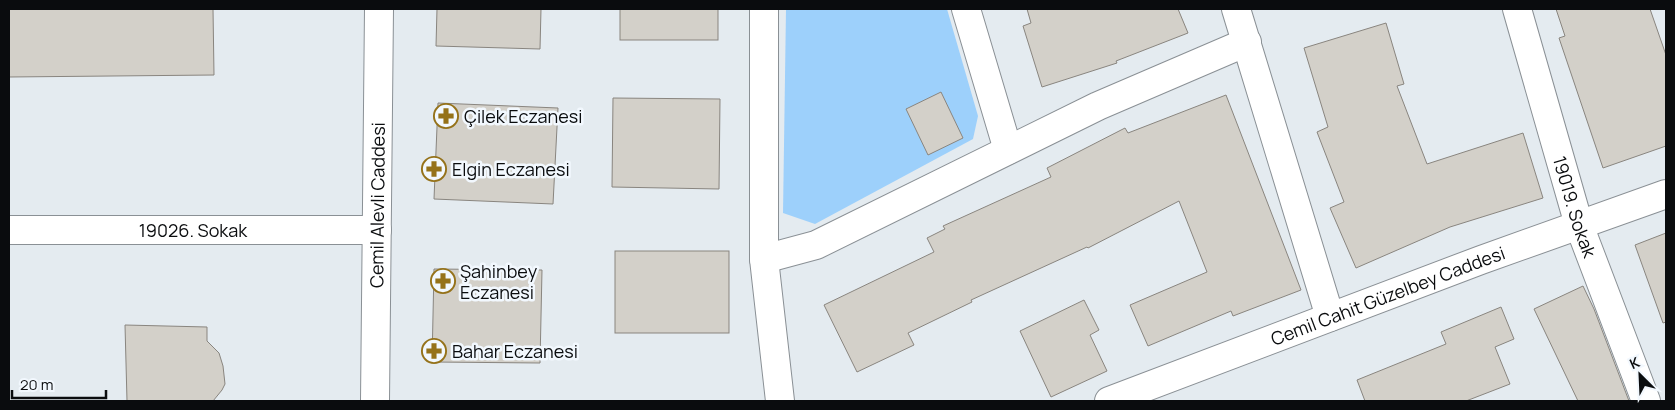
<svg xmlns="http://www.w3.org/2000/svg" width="1675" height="410" font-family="Manrope,sans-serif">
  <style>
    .green { fill: #9dd0fb }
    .building { fill: #d3d0c9; stroke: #89857f }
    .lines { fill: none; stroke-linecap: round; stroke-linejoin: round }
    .street-casing { stroke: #8a9095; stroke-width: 30 }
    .secondary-casing { stroke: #8a9095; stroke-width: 30 }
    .street { stroke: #fff; stroke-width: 28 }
    .secondary { stroke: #fff; stroke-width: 28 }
    .labels { text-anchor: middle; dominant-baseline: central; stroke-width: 5; stroke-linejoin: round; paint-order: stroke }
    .poi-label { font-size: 18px; fill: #0a0c0e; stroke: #f2f8fe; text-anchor: start }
    .street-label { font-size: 18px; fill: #0a0c0e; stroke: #f2f8fe }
  </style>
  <rect width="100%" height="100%" fill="#e4ebf0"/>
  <!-- green -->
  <polygon class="green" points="786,9 947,9 978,116 973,139 815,224 783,213"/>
  <!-- building -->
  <g class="building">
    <polygon points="9,9 213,9 214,75 9,77"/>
    <polygon points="437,9 541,9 540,49 436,46"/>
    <rect x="620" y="9" width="98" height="31"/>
    <polygon points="1027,9 1178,9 1188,33 1116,61 1117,63 1042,87 1023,26 1031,23"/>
    <polygon points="1556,9 1650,9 1666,55 1666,146 1603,168 1559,38 1565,36"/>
    <polygon points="1386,23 1404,84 1397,86 1427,164 1523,133 1543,198 1450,227 1356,268 1330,208 1344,202 1317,132 1328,127 1304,48"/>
    <polygon points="941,92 963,138 928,155 906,109"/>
    <polygon points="1226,95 1301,290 1233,316 1231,311 1148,346 1130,305 1207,272 1179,201 1088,248 1087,247 971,300 972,302 908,333 914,345 857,372 824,305 934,252 927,238 945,229 943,226 1051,177 1047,168 1125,128 1128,133"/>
    <polygon points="613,98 720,99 719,189 612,187"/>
    <polygon points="438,103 558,108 553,204 434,199"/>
    <polygon points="1666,233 1666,322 1663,323 1635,245"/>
    <rect x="615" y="251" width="114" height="82"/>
    <polygon points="434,269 542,270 540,363 432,362"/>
    <polygon points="1583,286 1594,309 1629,401 1578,401 1534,309"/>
    <polygon points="1084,300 1099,330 1090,335 1107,371 1051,397 1020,331"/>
    <polygon points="1501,307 1514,339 1495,347 1510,384 1466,401 1365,401 1357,380 1446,344 1441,332"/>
    <polygon points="125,325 207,327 207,341 219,353 223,366 225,384 222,390 213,401 127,401"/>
  </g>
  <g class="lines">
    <defs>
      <g id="street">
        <polyline points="764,9 764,259 780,401"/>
        <polyline points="966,9 1008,150"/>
        <polyline points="1236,9 1330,317"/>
        <path id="s1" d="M 1517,9 L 1579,225 L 1646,401"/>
        <path id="s2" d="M 9,230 L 377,230"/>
        <polyline points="764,259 816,245 1098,106 1247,42"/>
      </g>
      <g id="secondary">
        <path id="s3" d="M 375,401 L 379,9"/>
        <path id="s4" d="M 1109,401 L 1481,260 L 1666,194"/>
      </g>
    </defs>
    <!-- street casing -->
    <use href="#street" class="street-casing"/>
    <!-- secondary casing -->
    <use href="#secondary" class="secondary-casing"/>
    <!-- street -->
    <use href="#street" class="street"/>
    <!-- secondary -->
    <use href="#secondary" class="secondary"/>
  </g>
  <!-- icons -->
  <defs>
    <symbol id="pharmacy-ring" viewBox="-11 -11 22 22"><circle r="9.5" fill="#f2f8fe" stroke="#95721a" stroke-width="1.5"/><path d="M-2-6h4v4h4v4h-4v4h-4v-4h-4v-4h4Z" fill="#95721a"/></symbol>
  </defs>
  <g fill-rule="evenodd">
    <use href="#pharmacy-ring" x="432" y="102" width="28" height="28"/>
    <use href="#pharmacy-ring" x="420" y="155" width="28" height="28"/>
    <use href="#pharmacy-ring" x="429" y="267" width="28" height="28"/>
    <use href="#pharmacy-ring" x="420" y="337" width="28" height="28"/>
  </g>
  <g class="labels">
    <!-- poi labels -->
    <g class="poi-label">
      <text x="464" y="116">Çilek Eczanesi</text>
      <text x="452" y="169">Elgin Eczanesi</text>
      <text x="460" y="271">Şahinbey<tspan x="460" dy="21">Eczanesi</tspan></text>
      <text x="452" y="351">Bahar Eczanesi</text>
    </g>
    <!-- street labels -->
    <g class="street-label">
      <text stroke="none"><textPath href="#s3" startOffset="196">Cemil Alevli Caddesi</textPath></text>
      <text stroke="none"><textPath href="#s1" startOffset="206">19019. Sokak</textPath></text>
      <text stroke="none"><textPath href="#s2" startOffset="184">19026. Sokak</textPath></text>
      <text stroke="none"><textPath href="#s4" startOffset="298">Cemil Cahit Güzelbey Caddesi</textPath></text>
    </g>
  </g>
  <!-- border -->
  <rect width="1675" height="410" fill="none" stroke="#0a0c0e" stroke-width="20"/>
  <!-- north arrow -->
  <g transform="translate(1640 375) rotate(336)" stroke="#f2f8fe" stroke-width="4" paint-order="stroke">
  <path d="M0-4L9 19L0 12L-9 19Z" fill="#0a0c0e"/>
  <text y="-8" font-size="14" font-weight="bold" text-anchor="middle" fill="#0a0c0e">K</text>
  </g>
  <!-- scale -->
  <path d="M12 390v8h94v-8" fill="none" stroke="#0a0c0e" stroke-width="2.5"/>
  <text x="20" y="390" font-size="15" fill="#0a0c0e" stroke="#f2f8fe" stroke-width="4" paint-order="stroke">20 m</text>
</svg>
